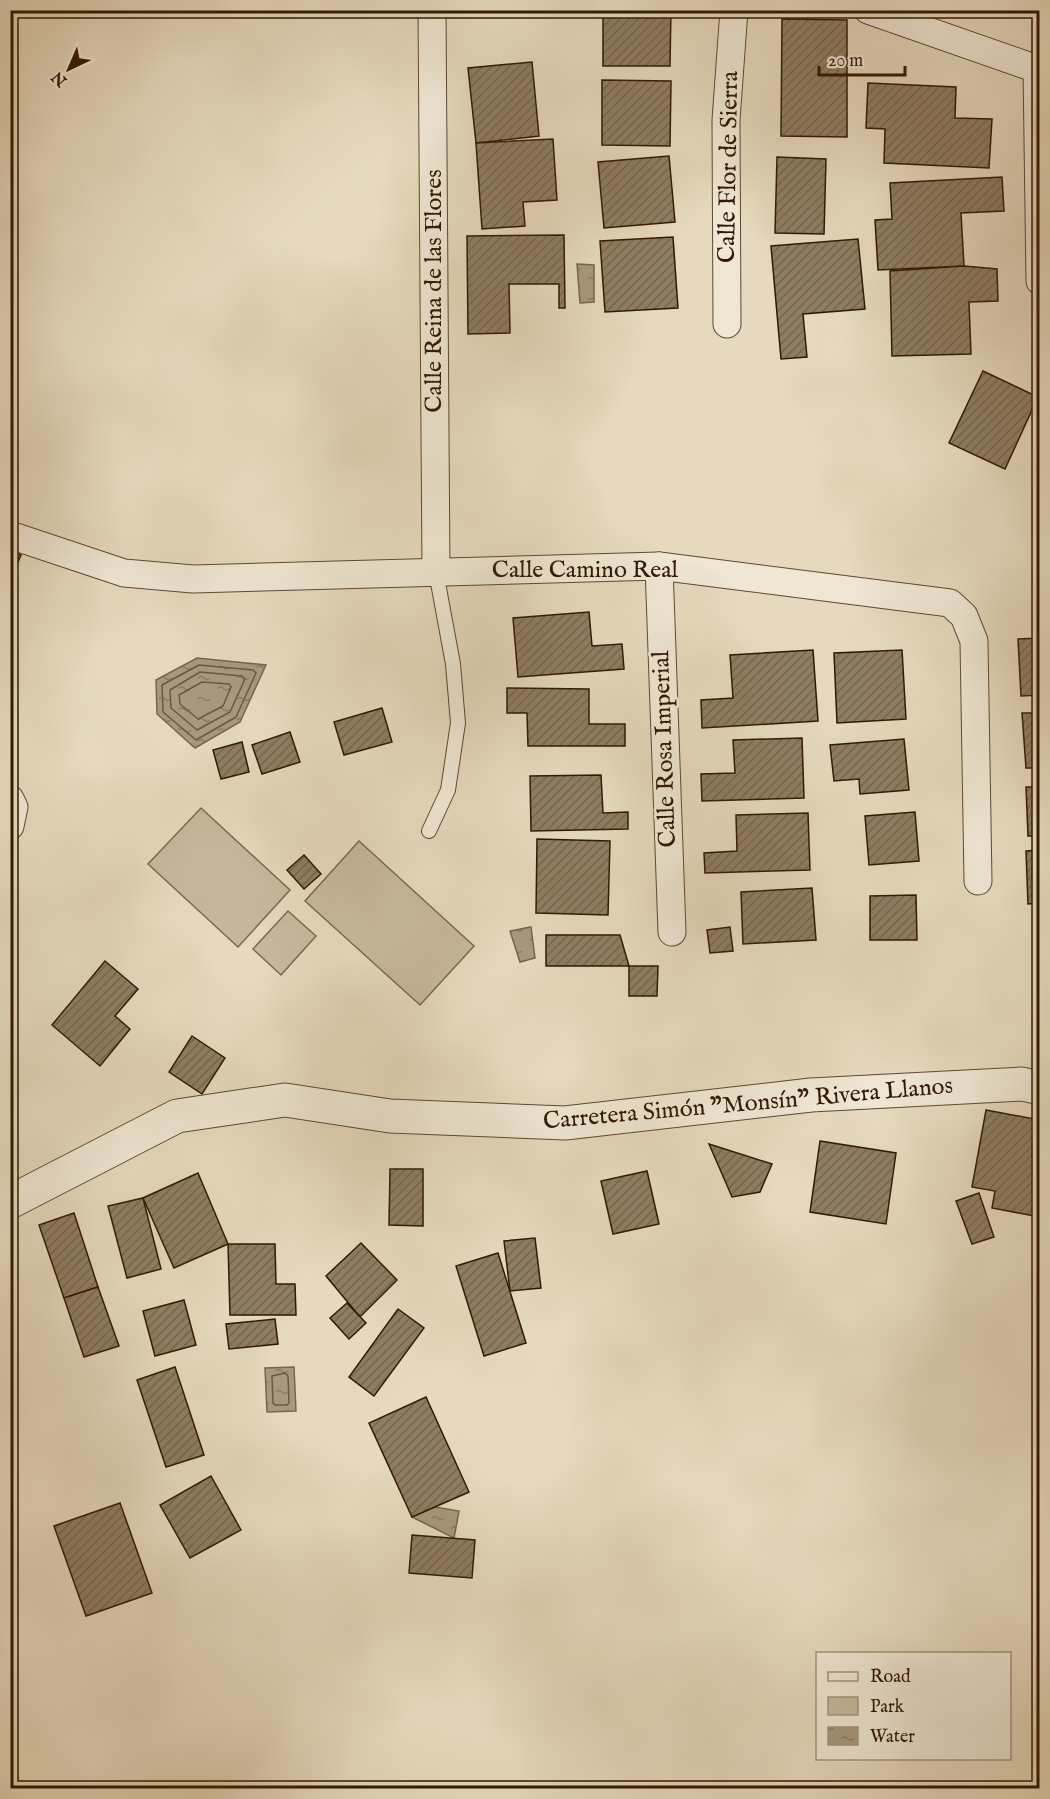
<svg xmlns="http://www.w3.org/2000/svg" width="1050" height="1799" font-family="'IM FELL English',serif">
  <style>
    .park { fill: #c7b89d; stroke: #7c684e; stroke-width: 1.5 }
    .water { fill: url(#water-ripples); stroke: #78654b; stroke-width: 1.5 }
    .lines { fill: none; stroke-linecap: round; stroke-linejoin: round }
    .shore { stroke: #6c583e; stroke-width: 1.5 }
    .building { fill: url(#building-hatch); stroke: #311900; stroke-width: 1.5 }
    .service-casing { stroke: #5e492f; stroke-width: 16 }
    .minor-casing { stroke: #5e492f; stroke-width: 29 }
    .tertiary-casing { stroke: #5e492f; stroke-width: 35 }
    .service { stroke: #efe6d4; stroke-width: 14 }
    .minor { stroke: #efe6d4; stroke-width: 27 }
    .tertiary { stroke: #efe6d4; stroke-width: 33 }
    .labels { text-anchor: middle; dominant-baseline: central; stroke-width: 5; stroke-linejoin: round; paint-order: stroke }
    .street-label { font-size: 24px; fill: #311900; stroke: #efe6d4 }
  </style>
  <defs>
    <pattern id="water-ripples" width="26" height="14" patternUnits="userSpaceOnUse" patternTransform="scale(1.5)"><rect width="26" height="14" fill="#a8987d"/><path d="M2 4q2-2 4 0t4 0M15 11q2-2 4 0t4 0" fill="none" stroke="#897b64"/></pattern>
    <pattern id="building-hatch" width="6" height="6" patternUnits="userSpaceOnUse" patternTransform="scale(1.5)"><rect width="6" height="6" fill="#8f7d62"/><path d="M-1 1l2-2M0 6l6-6M5 7l2-2" fill="none" stroke="#75664e"/></pattern>
  </defs>
  <rect width="100%" height="100%" fill="#e6d9bd"/>
  <filter id="stains"><feTurbulence type="fractalNoise" baseFrequency=".00333" numOctaves="4"/><feColorMatrix values="0 0 0 0 .2 0 0 0 0 .09 0 0 0 0 .02 0 0 0 .5 -.17"/></filter>
  <radialGradient id="worn" r=".72"><stop offset=".6" stop-color="#630" stop-opacity="0"/><stop offset="1" stop-color="#630" stop-opacity=".3"/></radialGradient>
  <!-- park -->
  <g class="park">
    <polygon points="201,808 290,890 238,947 148,864"/>
    <polygon points="359,841 474,946 420,1005 305,901"/>
    <polygon points="288,911 316,936 281,975 253,949"/>
  </g>
  <!-- water -->
  <g class="water">
    <polygon points="577,264 594,265 594,302 580,303"/>
    <polygon points="197,658 266,665 240,722 195,748 157,714 156,680"/>
    <polygon points="531,927 535,958 520,962 510,931"/>
    <polygon points="294,1367 296,1411 267,1412 265,1368"/>
    <polygon points="435,1507 459,1511 454,1538 412,1517"/>
  </g>
  <g class="lines">
    <!-- shore -->
    <g class="shore">
      <polygon points="199,665 253,670 256,673 236,717 196,740 163,712 162,685"/>
      <polygon points="200,672 242,676 245,679 230,712 197,730 171,708 170,690"/>
      <polygon points="202,682 229,684 231,687 223,706 198,719 180,704 179,695"/>
      <polygon points="285,1373 288,1376 289,1403 287,1405 275,1405 273,1403 272,1376"/>
    </g>
  </g>
  <!-- building -->
  <g class="building">
    <polygon points="603,10 671,10 670,66 603,66"/>
    <polygon points="782,19 847,20 847,137 781,136"/>
    <polygon points="532,62 539,136 476,143 468,68"/>
    <polygon points="602,80 671,81 670,146 602,145"/>
    <polygon points="868,83 956,87 955,118 992,119 989,168 884,163 885,129 866,128"/>
    <polygon points="553,139 557,200 523,202 525,226 482,229 476,143"/>
    <polygon points="669,156 675,222 604,228 598,162"/>
    <polygon points="777,157 826,159 824,234 775,233"/>
    <polygon points="1002,177 1004,211 961,213 964,266 878,270 875,220 892,219 890,183"/>
    <polygon points="564,235 565,308 559,308 559,284 509,284 510,333 468,334 467,236"/>
    <polygon points="673,237 678,308 605,312 600,241"/>
    <polygon points="858,239 865,309 803,314 807,357 781,359 771,246"/>
    <polygon points="964,266 997,269 998,301 969,302 971,354 892,356 890,271"/>
    <polygon points="983,371 1038,397 1005,469 949,443"/>
    <polygon points="10,550 21,555 10,582"/>
    <polygon points="589,612 592,646 622,644 624,669 518,677 513,618"/>
    <polygon points="1040,638 1040,695 1021,696 1018,639"/>
    <polygon points="813,650 818,721 702,728 701,700 733,698 730,655"/>
    <polygon points="902,650 906,719 837,723 834,653"/>
    <polygon points="507,688 589,689 589,724 625,724 625,746 528,746 527,713 507,713"/>
    <polygon points="382,708 392,742 344,755 334,722"/>
    <polygon points="1022,713 1040,713 1040,768 1026,768"/>
    <polygon points="290,732 300,762 262,774 252,745"/>
    <polygon points="802,738 804,798 702,801 701,774 735,773 733,740"/>
    <polygon points="904,739 909,790 860,794 859,779 834,781 830,745"/>
    <polygon points="242,742 249,772 221,779 213,750"/>
    <polygon points="601,775 603,813 628,812 628,829 531,831 530,776"/>
    <polygon points="1026,787 1040,787 1040,836 1028,836"/>
    <polygon points="915,812 919,861 869,865 865,816"/>
    <polygon points="808,813 810,870 705,873 704,853 737,851 736,815"/>
    <polygon points="537,839 610,841 608,915 536,913"/>
    <polygon points="1040,850 1040,903 1028,904 1026,851"/>
    <polygon points="304,855 321,874 304,889 287,870"/>
    <polygon points="812,888 816,940 743,944 741,892"/>
    <polygon points="916,895 917,940 870,940 870,896"/>
    <polygon points="730,927 733,951 710,953 707,930"/>
    <polygon points="546,935 620,935 629,966 546,966"/>
    <polygon points="105,961 138,989 115,1016 130,1029 100,1066 52,1025"/>
    <polygon points="629,966 658,966 657,996 629,996"/>
    <polygon points="192,1036 225,1058 202,1094 169,1072"/>
    <polygon points="986,1110 1040,1120 1040,1217 992,1208 995,1191 972,1187"/>
    <polygon points="820,1141 896,1153 886,1224 810,1212"/>
    <polygon points="709,1144 772,1164 760,1192 732,1197"/>
    <polygon points="390,1169 423,1169 423,1226 389,1225"/>
    <polygon points="647,1171 659,1224 613,1234 601,1181"/>
    <polygon points="198,1173 228,1244 174,1268 143,1198"/>
    <polygon points="979,1193 994,1237 972,1244 956,1201"/>
    <polygon points="143,1198 161,1269 127,1278 108,1206"/>
    <polygon points="74,1213 98,1287 64,1298 39,1225"/>
    <polygon points="535,1238 541,1288 510,1291 504,1241"/>
    <polygon points="361,1243 397,1280 360,1317 326,1276"/>
    <polygon points="228,1244 275,1244 276,1284 295,1284 296,1315 230,1315"/>
    <polygon points="498,1253 526,1343 484,1356 456,1266"/>
    <polygon points="98,1287 119,1346 84,1357 64,1298"/>
    <polygon points="184,1300 196,1345 155,1356 143,1311"/>
    <polygon points="347,1303 366,1323 349,1339 330,1318"/>
    <polygon points="398,1309 424,1328 374,1396 349,1377"/>
    <polygon points="275,1319 278,1344 229,1349 226,1324"/>
    <polygon points="175,1367 204,1455 166,1467 137,1380"/>
    <polygon points="426,1397 469,1492 412,1517 369,1423"/>
    <polygon points="211,1476 241,1530 190,1558 160,1505"/>
    <polygon points="120,1503 152,1593 86,1616 54,1526"/>
    <polygon points="412,1535 475,1540 472,1578 409,1573"/>
  </g>
  <g class="lines">
    <defs>
      <polyline id="service" points="429,831 448,790 458,723 453,664 436,572"/>
      <g id="minor">
        <polyline points="432,10 436,572"/>
        <polyline points="868,10 1037,69 1040,68"/>
        <polyline points="1037,69 1040,281"/>
        <polyline points="727,324 726,120 734,10"/>
        <polyline points="10,535 124,573 193,579 659,566 950,603 964,616 974,641 978,881"/>
        <polyline points="659,566 672,932"/>
        <polyline points="10,799 14,807 10,826"/>
      </g>
      <polyline id="tertiary" points="10,1202 177,1116 285,1100 390,1116 565,1123 811,1095 1022,1084 1040,1088"/>
    </defs>
    <!-- service casing -->
    <use href="#service" class="service-casing"/>
    <!-- minor casing -->
    <use href="#minor" class="minor-casing"/>
    <!-- tertiary casing -->
    <use href="#tertiary" class="tertiary-casing"/>
    <!-- service -->
    <use href="#service" class="service"/>
    <!-- minor -->
    <use href="#minor" class="minor"/>
    <!-- tertiary -->
    <use href="#tertiary" class="tertiary"/>
  </g>
  <g class="labels">
    <!-- street labels -->
    <g class="street-label">
      <text transform="translate(729 167) rotate(-89)">Calle Flor de Sierra</text>
      <text transform="translate(434 291) rotate(-90)">Calle Reina de las Flores</text>
      <text x="585" y="570">Calle Camino Real</text>
      <text transform="translate(665 749) rotate(-92)">Calle Rosa Imperial</text>
      <text transform="translate(748 1104) rotate(-5)">Carretera Simón "Monsín" Rivera Llanos</text>
    </g>
  </g>
  <!-- margin -->
  <rect width="1050" height="1799" fill="none" stroke="#e6d9bd" stroke-width="36"/>
  <rect x="12" y="12" width="1026" height="1775" fill="none" stroke="#311900" stroke-width="3"/>
  <rect x="18" y="18" width="1014" height="1763" fill="none" stroke="#311900" stroke-width="1.5"/>
  <!-- legend -->
  <rect x="816" y="1652" width="195" height="108" fill="#efe6d4" stroke="#a3947f" stroke-width="1.5"/>
  <rect x="828" y="1672" width="30" height="9" fill="#efe6d4" stroke="#a3947f" stroke-width="1.5"/>
  <text x="870" y="1682" font-size="18" fill="#311900">Road</text>
  <rect x="828" y="1697" width="30" height="18" fill="#c7b89d" stroke="#a3947f" stroke-width="1.5"/>
  <text x="870" y="1712" font-size="18" fill="#311900">Park</text>
  <rect x="828" y="1727" width="30" height="18" fill="url(#water-ripples)" stroke="#a3947f" stroke-width="1.5"/>
  <text x="870" y="1742" font-size="18" fill="#311900">Water</text>
  <!-- north arrow -->
  <g transform="translate(69 69) rotate(224)" stroke="#efe6d4" stroke-width="4.5" paint-order="stroke">
  <path d="M0-4.5L10 22L0 15L-10 22Z" fill="#311900"/>
  <text y="-9" font-size="16" font-weight="bold" text-anchor="middle" fill="#311900">N</text>
  </g>
  <!-- scale -->
  <path d="M819 66v9h86v-9" fill="none" stroke="#311900" stroke-width="3"/>
  <text x="828" y="66" font-size="18" fill="#311900" stroke="#efe6d4" stroke-width="4.5" paint-order="stroke">20 m</text>
  <rect width="100%" height="100%" filter="url(#stains)"/>
  <rect width="100%" height="100%" fill="url(#worn)"/>
</svg>
